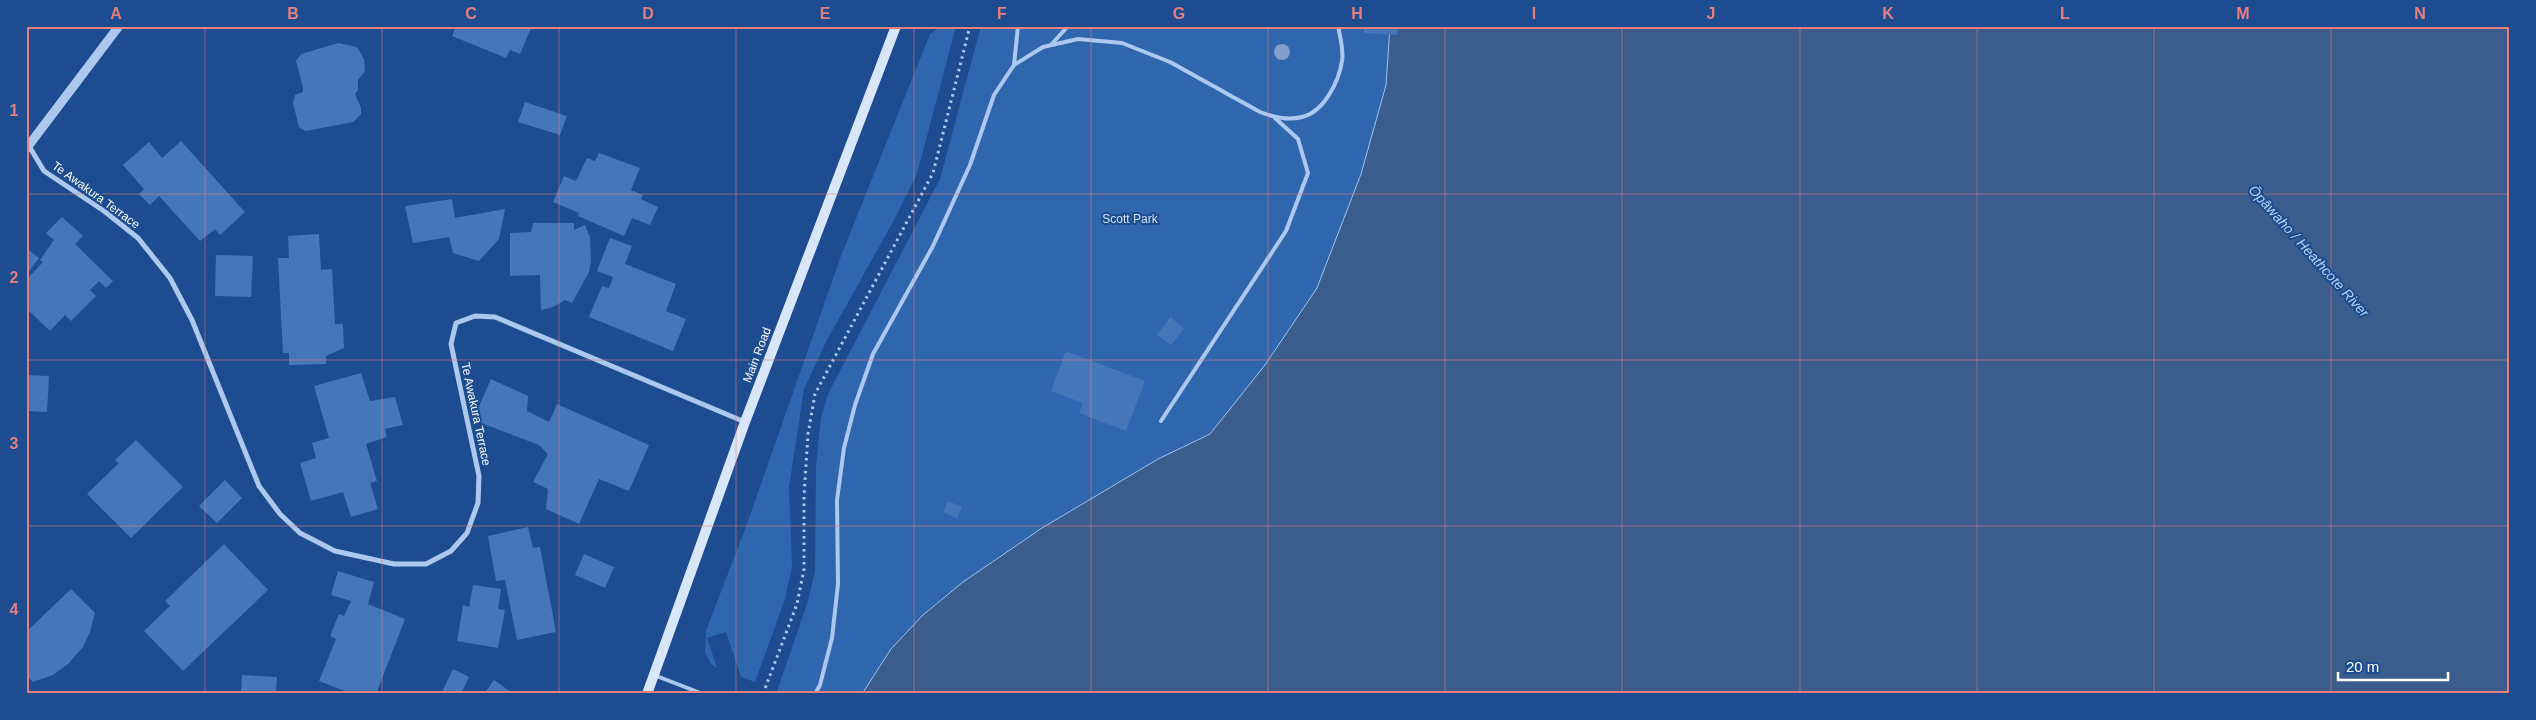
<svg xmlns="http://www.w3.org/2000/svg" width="2536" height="720" font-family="Arial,sans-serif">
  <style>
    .green { fill: #3066ae }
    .water { fill: #3b5d8e; stroke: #a0c3ef }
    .building { fill: #4576b8 }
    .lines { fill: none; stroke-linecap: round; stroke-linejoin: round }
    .path { stroke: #acc8ee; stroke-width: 3; stroke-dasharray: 2.5 4; stroke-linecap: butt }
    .service { stroke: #acc8ee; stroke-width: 4 }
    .minor { stroke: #acc8ee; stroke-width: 5 }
    .tertiary { stroke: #acc8ee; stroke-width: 9 }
    .secondary { stroke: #d9e6fa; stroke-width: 10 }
    .tree { fill: #819fca }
    .grid { fill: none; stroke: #e67e7e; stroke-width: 1; stroke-opacity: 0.55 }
    .labels { text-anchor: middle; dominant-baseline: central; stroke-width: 4; stroke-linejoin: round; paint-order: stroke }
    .street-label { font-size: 12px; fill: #fff; stroke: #1d4c90 }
    .park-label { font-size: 12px; fill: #d2e3fa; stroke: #1d4c90 }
    .water-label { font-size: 14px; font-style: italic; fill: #b8d2f5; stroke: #1d4c90 }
    .neatline { fill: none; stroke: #e67e7e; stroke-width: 2 }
    .grid-label { font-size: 16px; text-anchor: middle; font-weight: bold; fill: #e67e7e }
  </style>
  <rect width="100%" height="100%" fill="#1d4c90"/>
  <!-- green -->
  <g class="green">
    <polygon points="941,26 956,26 917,174 893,222 827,340 804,389 789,487 792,567 785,599 755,682 741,677 726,632 707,638 717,668 711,664 705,653 706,631 748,521 841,256 930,34"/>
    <polygon points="981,26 1973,26 2467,694 776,694 807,604 815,572 816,467 821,417 828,394 940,179"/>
  </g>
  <!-- water -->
  <polygon class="water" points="1390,26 2510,26 2510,694 862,694 891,649 923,615 963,582 1042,528 1158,459 1210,434 1265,365 1317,288 1361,174 1386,85"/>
  <!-- building -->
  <g class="building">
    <polygon points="456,26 532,26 520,54 510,50 506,58 452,36"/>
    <polygon points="1364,26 1398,26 1397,35 1364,33"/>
    <polygon points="338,43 357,47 364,59 365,71 358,80 358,90 355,94 361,108 361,114 353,122 306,131 302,129 299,127 293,103 295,95 303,92 303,88 296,61 301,54"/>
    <polygon points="525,102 567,116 560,135 518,122"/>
    <polygon points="181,141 245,212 220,235 215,229 200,241 159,196 150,205 139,194 144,189 123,165 149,142 162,158"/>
    <polygon points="599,153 640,168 631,190 643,195 641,199 658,207 650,225 632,218 624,236 578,216 579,213 553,202 564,176 576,181 587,158 595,161"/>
    <polygon points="452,199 455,218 505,209 499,239 479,261 453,253 449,237 413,243 405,206"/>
    <polygon points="62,217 83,236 75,244 113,281 106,288 99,281 90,290 96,296 71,321 65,315 50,331 26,308 26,280 43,262 40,260 54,240 46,233"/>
    <polygon points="533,223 574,223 574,230 585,225 590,237 591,261 589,272 572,303 565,300 553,307 541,310 540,275 510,276 510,233 531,232"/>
    <polygon points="319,234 321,270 332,269 335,324 343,324 344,348 326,356 326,364 289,365 289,353 283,353 278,258 289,258 288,236"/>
    <polygon points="610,238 632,246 625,264 676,284 666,311 686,319 673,351 589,317 602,286 609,288 613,277 597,271"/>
    <polygon points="26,248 39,258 26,275"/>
    <polygon points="216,255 253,256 251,297 215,296"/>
    <polygon points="1170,317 1184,328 1171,345 1157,335"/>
    <polygon points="1066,351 1145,381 1126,431 1079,413 1083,403 1051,391"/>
    <polygon points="361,373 370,401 395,397 403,425 385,429 387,437 366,444 377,481 370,483 378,509 351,517 343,492 311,501 300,463 316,458 312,443 329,438 314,386"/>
    <polygon points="26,375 49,376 47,412 26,411"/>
    <polygon points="491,379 528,396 527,411 549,422 557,404 649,445 629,491 599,479 579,524 546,509 548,489 533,482 548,454 539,445 473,420"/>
    <polygon points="136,440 183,487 131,538 87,494 119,463 115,460"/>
    <polygon points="225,480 242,498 217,523 199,506"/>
    <polygon points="948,501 962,507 957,518 943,512"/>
    <polygon points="528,527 533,548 540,547 556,632 517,640 505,580 496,581 488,536"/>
    <polygon points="224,544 268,590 183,671 144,631 170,606 165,601"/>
    <polygon points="584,554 614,567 605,588 575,575"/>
    <polygon points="338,571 374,582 368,604 405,619 376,694 352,694 319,681 336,639 330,636 339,614 344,616 351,601 331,595"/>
    <polygon points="473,585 501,589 498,609 505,610 498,648 457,641 463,605 469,607"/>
    <polygon points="71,589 95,613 90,632 83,647 68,664 53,675 33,682 26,675 26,632"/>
    <polygon points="453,669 469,677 461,694 441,694"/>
    <polygon points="242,675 277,677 276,692 281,694 241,694"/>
    <polygon points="494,680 514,694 484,694"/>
  </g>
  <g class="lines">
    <!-- path -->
    <polyline class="path" points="763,694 797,604 804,569 804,496 808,434 815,394 933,173 970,26"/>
    <!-- service -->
    <g class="service">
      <polyline points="1051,45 1068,26"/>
      <polyline points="1014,65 1018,26"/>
      <polyline points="1161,421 1286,231 1308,173 1298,139 1275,118"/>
      <polyline points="654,675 703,694"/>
      <path d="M 815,694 L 820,685 L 832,638 L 838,584 L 837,500 L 844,448 L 855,405 L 873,354 L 933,246 L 970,165 L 994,95 L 1014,65 L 1043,47 L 1078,39 L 1122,43 L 1170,62 L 1260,112 C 1273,117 1288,121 1302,117 C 1324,112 1339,81 1342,61 C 1344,50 1340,37 1338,26"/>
    </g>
    <!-- minor -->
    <polyline class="minor" points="26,141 44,171 104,211 138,238 170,278 192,320 259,486 280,514 300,533 335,551 394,564 426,564 451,551 467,533 478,503 479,476 451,344 456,323 475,316 495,317 745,422"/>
    <!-- tertiary -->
    <polyline class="tertiary" points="26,149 119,26"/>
    <!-- secondary -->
    <polyline class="secondary" points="647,694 745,422 896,26"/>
  </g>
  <!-- trees -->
  <circle class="tree" cx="1282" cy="52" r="8"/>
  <!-- grid -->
  <path class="grid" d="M 205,26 L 205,694M 382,26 L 382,694M 559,26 L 559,694M 736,26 L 736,694M 914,26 L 914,694M 1091,26 L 1091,694M 1268,26 L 1268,694M 1445,26 L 1445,694M 1622,26 L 1622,694M 1800,26 L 1800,694M 1977,26 L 1977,694M 2154,26 L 2154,694M 2331,26 L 2331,694M 26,194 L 2510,194M 26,360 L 2510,360M 26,526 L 2510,526"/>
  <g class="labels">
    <!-- street labels -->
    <g class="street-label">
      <text transform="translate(96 195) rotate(36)">Te Awakura Terrace</text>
      <text transform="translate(757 355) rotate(-69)">Main Road</text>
      <text transform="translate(476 414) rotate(78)">Te Awakura Terrace</text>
    </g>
    <!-- park labels -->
    <g class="park-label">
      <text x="1130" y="219">Scott Park</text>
    </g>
    <!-- water labels -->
    <g class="water-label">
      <text transform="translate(2309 251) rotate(48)">Ōpāwaho / Heathcote River</text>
    </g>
  </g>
  <!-- border -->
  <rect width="2536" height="720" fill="none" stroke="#1d4c90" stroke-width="55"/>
  <!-- scale -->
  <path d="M2338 672v8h110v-8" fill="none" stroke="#ffffff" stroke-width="2.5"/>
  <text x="2346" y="672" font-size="15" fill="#ffffff" stroke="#1d4c90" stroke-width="4" paint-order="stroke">20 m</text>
  <rect x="28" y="28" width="2480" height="664" class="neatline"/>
  <g class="grid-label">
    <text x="116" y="19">A</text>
    <text x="293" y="19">B</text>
    <text x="471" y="19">C</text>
    <text x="648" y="19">D</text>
    <text x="825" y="19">E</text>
    <text x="1002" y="19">F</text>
    <text x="1179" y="19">G</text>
    <text x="1357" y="19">H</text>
    <text x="1534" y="19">I</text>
    <text x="1711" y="19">J</text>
    <text x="1888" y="19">K</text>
    <text x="2065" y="19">L</text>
    <text x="2243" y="19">M</text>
    <text x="2420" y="19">N</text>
    <text x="14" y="116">1</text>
    <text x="14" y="283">2</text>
    <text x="14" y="449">3</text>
    <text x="14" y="615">4</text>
  </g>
</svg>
